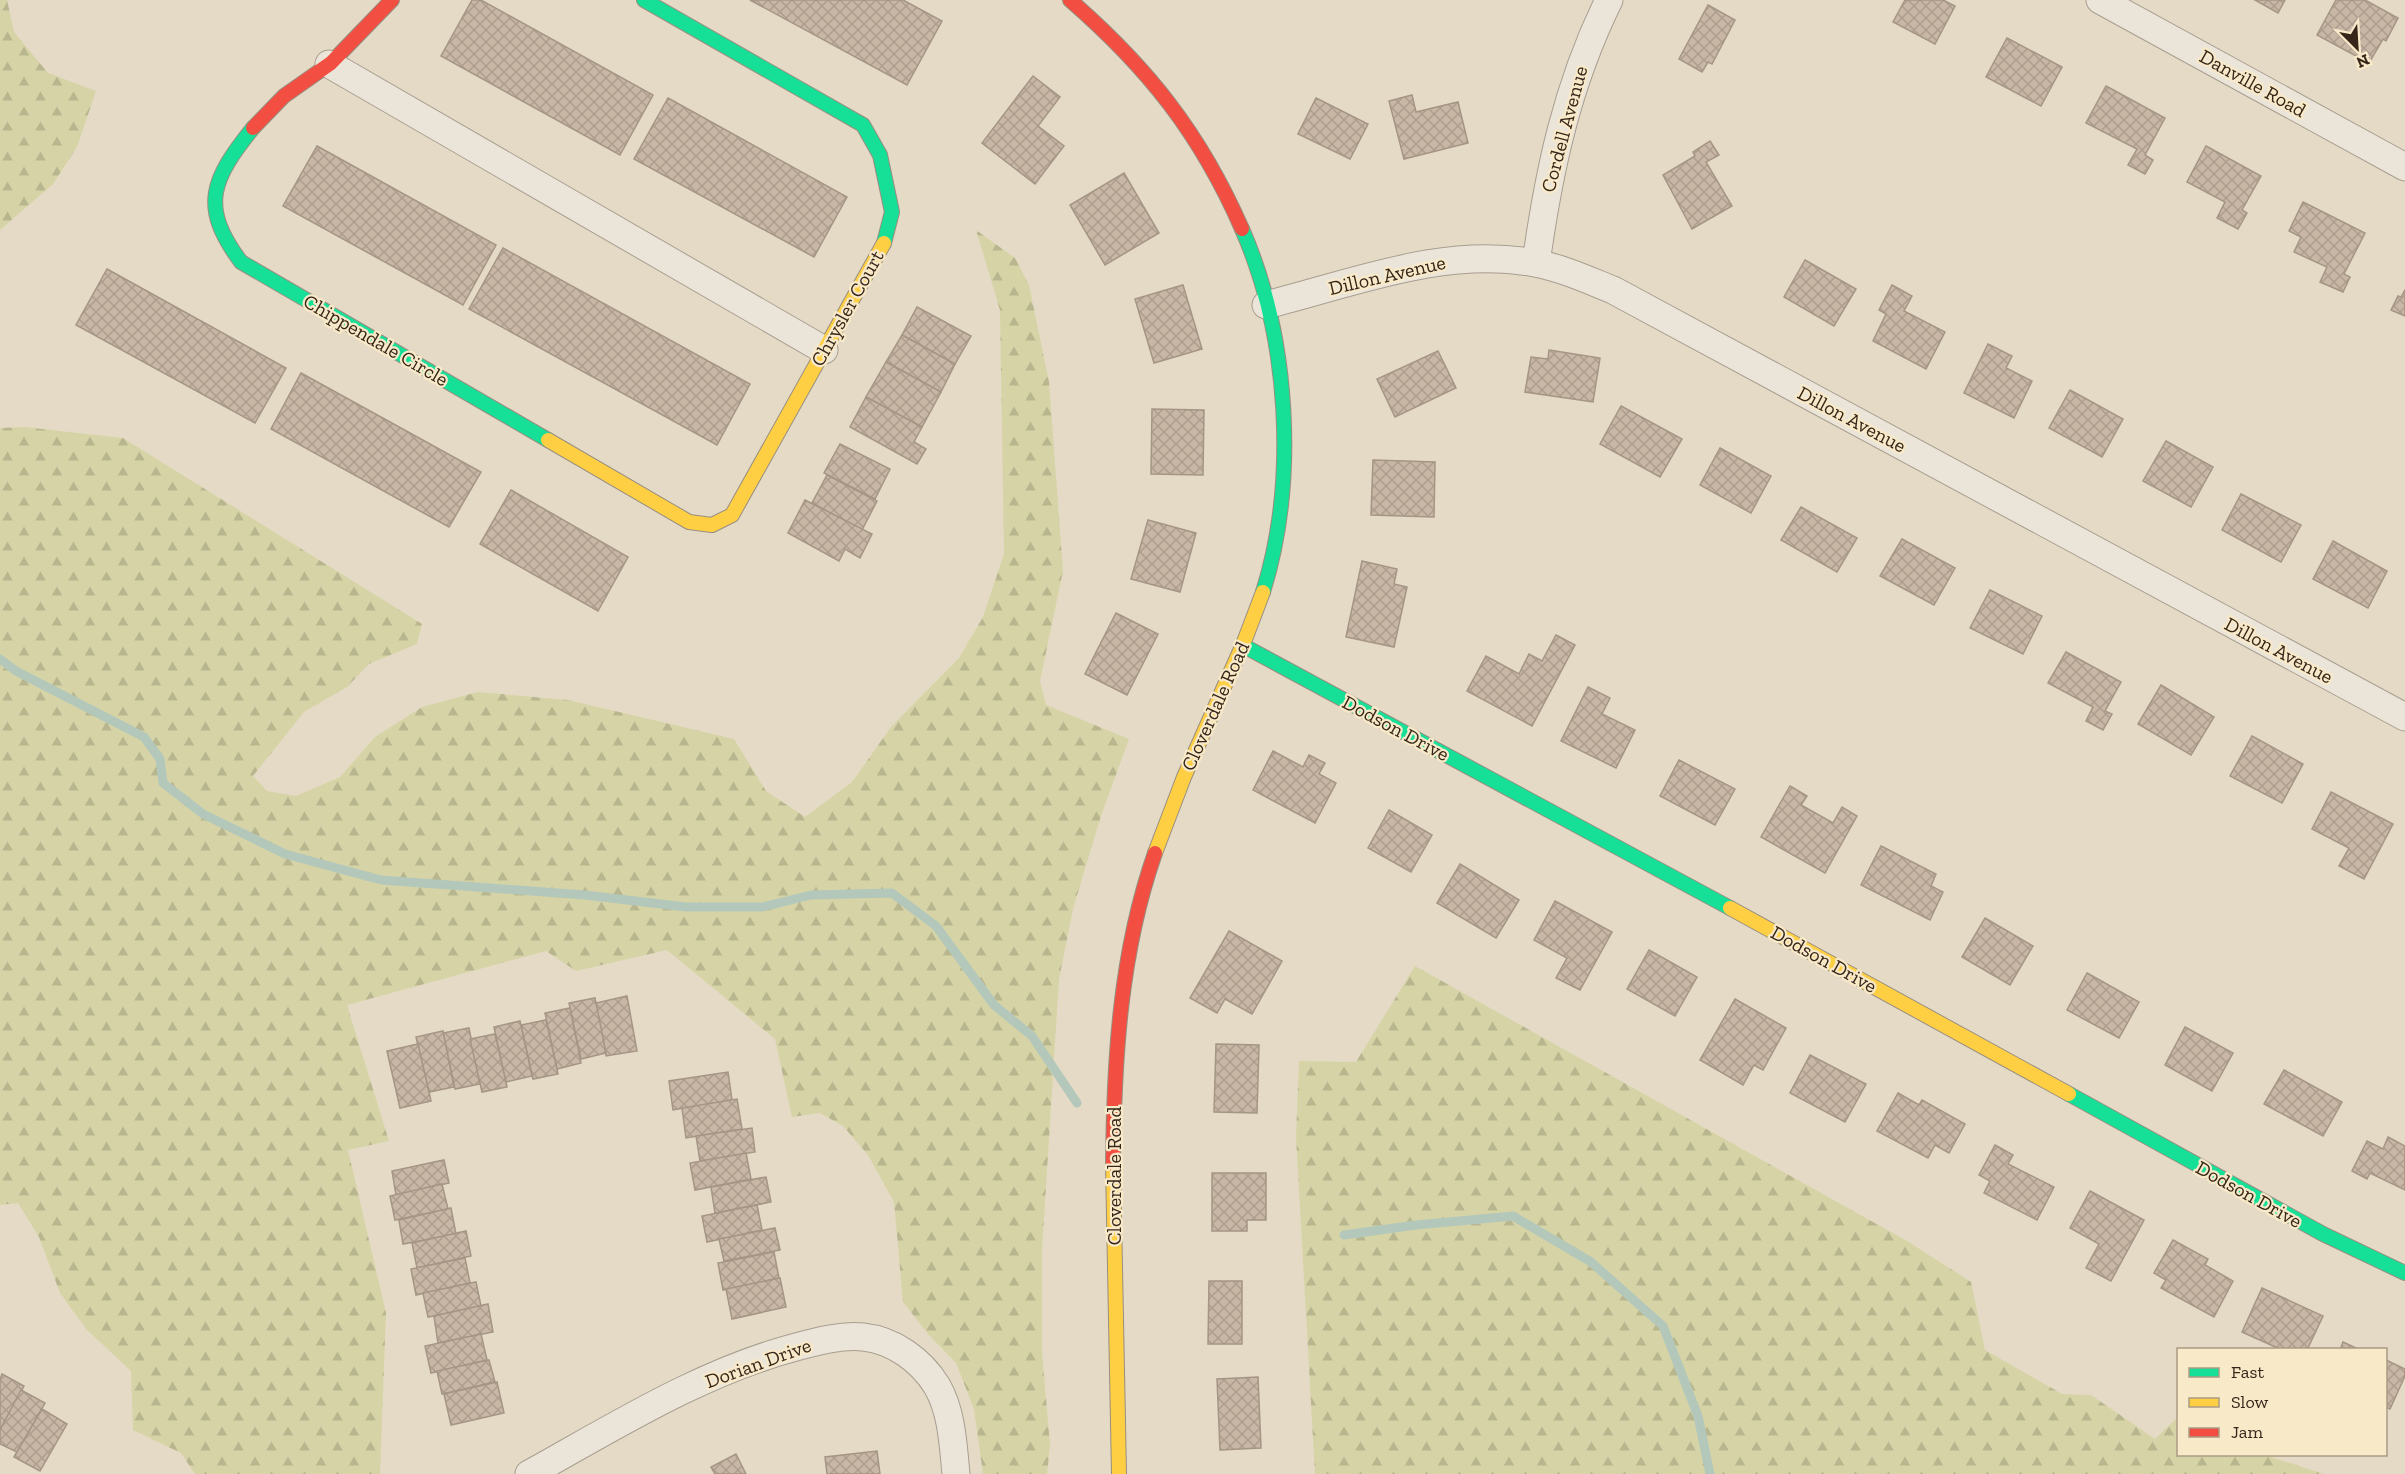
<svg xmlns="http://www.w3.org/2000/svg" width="2405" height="1474" font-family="'Zilla Slab',serif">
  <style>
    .forest { fill: url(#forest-firs) }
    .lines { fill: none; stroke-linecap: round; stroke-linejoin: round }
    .stream { stroke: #b3c8ba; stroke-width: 9 }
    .building { fill: url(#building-cross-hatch); stroke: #a49585; stroke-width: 1.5 }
    .street-casing { stroke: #a89e90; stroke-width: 29 }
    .fast-casing { stroke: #988e80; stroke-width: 16 }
    .slow-casing { stroke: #988e80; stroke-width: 16 }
    .jam-casing { stroke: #988e80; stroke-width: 16 }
    .street { stroke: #ebe5d9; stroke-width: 27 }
    .fast { stroke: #16e098; stroke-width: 14 }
    .slow { stroke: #ffcf43; stroke-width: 14 }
    .jam { stroke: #f24e42; stroke-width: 14 }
    .labels { text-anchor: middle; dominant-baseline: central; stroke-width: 4.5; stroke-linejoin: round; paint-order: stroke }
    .street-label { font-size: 20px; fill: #362619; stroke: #f8e9c9 }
  </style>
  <defs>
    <pattern id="forest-firs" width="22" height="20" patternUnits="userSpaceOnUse" patternTransform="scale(1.5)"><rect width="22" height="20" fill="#d6d4a6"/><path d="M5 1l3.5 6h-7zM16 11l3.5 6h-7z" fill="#b8b68e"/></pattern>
    <pattern id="building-cross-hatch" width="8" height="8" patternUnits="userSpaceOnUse" patternTransform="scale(1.5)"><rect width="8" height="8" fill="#c9b7a6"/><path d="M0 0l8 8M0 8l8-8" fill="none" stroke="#ad9d8e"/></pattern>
  </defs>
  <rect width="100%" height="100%" fill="#e5dac5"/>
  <!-- forest -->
  <g class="forest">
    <polygon points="0,0 7,0 14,32 48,73 96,91 77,147 53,184 0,230"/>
    <polygon points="976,230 1015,258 1029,285 1049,382 1063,571 1040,681 1046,705 1129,739 1102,813 1074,905 1059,979 1042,1250 1042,1352 1050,1445 1047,1474 983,1474 974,1409 956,1363 928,1334 903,1302 894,1202 868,1155 843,1126 820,1113 792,1117 775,1039 667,950 576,971 546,951 347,1005 389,1141 348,1150 386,1313 380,1474 195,1474 181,1453 133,1430 131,1371 87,1330 60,1293 39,1237 18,1203 0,1205 0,428 24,427 123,438 422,624 417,644 369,664 347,687 304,712 253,776 267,791 296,796 340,777 375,737 422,707 478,692 568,700 734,739 766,791 805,817 852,782 891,727 959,658 983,617 1004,554 1000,310"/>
    <polygon points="1415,966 1907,1241 1971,1282 1985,1350 2062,1394 2091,1395 2155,1439 2178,1417 2178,1454 2265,1455 2324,1474 1315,1474 1296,1137 1299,1061 1356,1062"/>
  </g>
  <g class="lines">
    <!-- stream -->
    <g class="stream">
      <polyline points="0,659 16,671 144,737 160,759 163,783 203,814 285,854 381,880 585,895 686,907 763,907 811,895 892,893 936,926 994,1005 1032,1036 1077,1103"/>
      <polyline points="1344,1235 1416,1225 1513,1216 1591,1262 1663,1326 1698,1416 1710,1474"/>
    </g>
  </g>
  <!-- building -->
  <g class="building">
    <polygon points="472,0 481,0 653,95 620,155 441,56"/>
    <polygon points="750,0 903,0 942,21 907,85"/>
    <polygon points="1905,0 1943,0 1955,6 1935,44 1893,22"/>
    <polygon points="2255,0 2285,0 2278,13"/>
    <polygon points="2336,0 2365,0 2398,18 2386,41 2383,39 2369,63 2317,35"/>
    <polygon points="1708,5 1735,20 1712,64 1708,62 1702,72 1679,59"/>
    <polygon points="2007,38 2062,67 2041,106 1986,77"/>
    <polygon points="1033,76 1060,97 1038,126 1064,146 1035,184 982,143"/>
    <polygon points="2106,86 2165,118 2145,155 2153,160 2145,174 2128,165 2137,149 2086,123"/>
    <polygon points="1412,95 1416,112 1458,102 1468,143 1404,159 1389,101"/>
    <polygon points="668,98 847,197 814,257 634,159"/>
    <polygon points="1316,98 1368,124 1350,159 1298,134"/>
    <polygon points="1710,141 1719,155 1706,162 1732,206 1692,229 1663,175 1695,156 1693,152"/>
    <polygon points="317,146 496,245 463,305 283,206"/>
    <polygon points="2206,146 2261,176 2242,210 2247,213 2238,229 2217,218 2225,202 2187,182"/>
    <polygon points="1124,173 1159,233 1105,265 1070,205"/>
    <polygon points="2303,202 2365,233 2344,274 2350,277 2343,292 2320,282 2327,267 2294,252 2301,237 2289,231"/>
    <polygon points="503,248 750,384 717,445 469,309"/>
    <polygon points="1805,260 1856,289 1834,326 1784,297"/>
    <polygon points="107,269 286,368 255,423 76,325"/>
    <polygon points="1183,285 1202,349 1154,363 1135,299"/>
    <polygon points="1892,285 1912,296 1904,311 1945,332 1926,369 1873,341 1886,314 1879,310"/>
    <polygon points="2405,290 2405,316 2391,310 2398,296 2401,297"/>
    <polygon points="917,307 971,336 955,364 902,335"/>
    <polygon points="902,335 955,364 941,392 886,362"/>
    <polygon points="1988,344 2012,356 2006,368 2032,381 2014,418 1964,393"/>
    <polygon points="1549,350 1600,358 1593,402 1525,392 1531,357 1548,359"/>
    <polygon points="1438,351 1456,388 1395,417 1377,379"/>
    <polygon points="886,362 941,392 922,427 866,397"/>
    <polygon points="301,373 481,472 449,527 271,429"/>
    <polygon points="2070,390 2123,419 2102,457 2049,428"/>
    <polygon points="866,397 922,427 914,442 926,449 917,464 850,427"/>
    <polygon points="1621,406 1682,439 1660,477 1600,444"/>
    <polygon points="1152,409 1204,410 1203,475 1151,474"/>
    <polygon points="2166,441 2213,467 2191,507 2143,481"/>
    <polygon points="840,444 890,469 875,499 824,473"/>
    <polygon points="1720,448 1771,476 1751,513 1700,485"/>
    <polygon points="1373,460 1435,462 1434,517 1371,515"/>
    <polygon points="827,475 877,501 862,530 812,503"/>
    <polygon points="511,490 628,557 598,611 480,544"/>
    <polygon points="2241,494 2301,525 2281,562 2222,530"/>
    <polygon points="805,500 872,534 860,558 845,549 839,561 788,533"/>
    <polygon points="1801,507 1857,538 1837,572 1781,540"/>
    <polygon points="1148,520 1196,533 1180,592 1131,579"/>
    <polygon points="1902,539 1955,568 1934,605 1880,576"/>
    <polygon points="2333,541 2387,571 2368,608 2313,579"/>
    <polygon points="1362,561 1397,569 1394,584 1407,587 1394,647 1346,637"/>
    <polygon points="1990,590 2042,616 2023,654 1970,628"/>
    <polygon points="1116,613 1158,634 1127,695 1085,674"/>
    <polygon points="1556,635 1575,645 1532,726 1467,691 1486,656 1519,674 1529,654 1542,661"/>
    <polygon points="2066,652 2121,682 2105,711 2112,714 2103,730 2086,721 2093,707 2048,683"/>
    <polygon points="2161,685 2214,717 2191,755 2138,724"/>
    <polygon points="1588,687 1610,698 1602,714 1635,730 1616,768 1561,741"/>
    <polygon points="2252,736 2303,764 2282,803 2230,776"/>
    <polygon points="1273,751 1303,767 1309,755 1325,763 1319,774 1336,783 1315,823 1253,790"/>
    <polygon points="1679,760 1735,789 1715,825 1660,796"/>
    <polygon points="1790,786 1807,796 1801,805 1833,823 1842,807 1857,816 1825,873 1761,837"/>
    <polygon points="2331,792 2393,824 2364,879 2339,866 2349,848 2312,829"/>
    <polygon points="1389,810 1432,835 1411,872 1368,848"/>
    <polygon points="1881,846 1936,874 1931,886 1943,892 1930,920 1861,885"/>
    <polygon points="1460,864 1519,900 1496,938 1437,903"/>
    <polygon points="1555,901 1612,932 1580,990 1556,978 1567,958 1534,940"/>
    <polygon points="1985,918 2033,946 2010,985 1962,957"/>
    <polygon points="1229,931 1282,961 1252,1014 1225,999 1217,1013 1190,998"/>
    <polygon points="1649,950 1697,977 1675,1016 1627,989"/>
    <polygon points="2087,973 2139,1002 2119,1038 2067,1010"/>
    <polygon points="627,996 637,1051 606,1056 596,1003"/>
    <polygon points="595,998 606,1053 581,1059 569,1003"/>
    <polygon points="1735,999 1786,1028 1763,1070 1754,1065 1743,1085 1700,1060"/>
    <polygon points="570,1008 581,1063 557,1069 545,1013"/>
    <polygon points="546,1020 558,1074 533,1079 521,1025"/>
    <polygon points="520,1021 532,1076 506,1082 494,1027"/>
    <polygon points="2185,1027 2233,1053 2212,1091 2165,1065"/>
    <polygon points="469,1028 480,1084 455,1089 443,1033"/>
    <polygon points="443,1031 454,1087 429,1092 416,1037"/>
    <polygon points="495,1034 507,1087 482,1092 470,1039"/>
    <polygon points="418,1044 431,1101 400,1108 387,1051"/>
    <polygon points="1216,1044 1259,1045 1257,1113 1214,1112"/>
    <polygon points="1810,1055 1866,1084 1845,1122 1790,1093"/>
    <polygon points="2284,1070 2342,1102 2323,1136 2264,1104"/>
    <polygon points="728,1072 732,1100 673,1110 669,1081"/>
    <polygon points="1898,1093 1919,1105 1922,1100 1965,1124 1949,1153 1935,1145 1928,1158 1877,1131"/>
    <polygon points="737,1099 742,1129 686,1138 682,1108"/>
    <polygon points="752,1128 755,1152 700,1161 696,1136"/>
    <polygon points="2388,1137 2405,1146 2405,1190 2370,1173 2367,1179 2352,1171 2367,1141 2383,1149"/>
    <polygon points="1995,1145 2013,1155 2008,1164 2054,1187 2037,1220 1984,1193 1990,1181 1979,1175"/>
    <polygon points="746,1153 751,1179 695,1190 690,1163"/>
    <polygon points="444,1160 449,1183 396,1195 392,1171"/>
    <polygon points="1212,1173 1266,1173 1266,1220 1247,1220 1247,1231 1212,1231"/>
    <polygon points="766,1177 771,1202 715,1213 711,1187"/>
    <polygon points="442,1184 448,1209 395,1220 390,1196"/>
    <polygon points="2090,1191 2144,1220 2111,1281 2086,1268 2099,1244 2070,1228"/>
    <polygon points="757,1205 762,1230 707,1242 702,1216"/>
    <polygon points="451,1208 456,1234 403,1244 399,1220"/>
    <polygon points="775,1228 780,1250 724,1261 719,1239"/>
    <polygon points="466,1231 471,1256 417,1268 412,1243"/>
    <polygon points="2173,1240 2208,1259 2205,1265 2233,1281 2214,1317 2161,1288 2166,1280 2154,1273"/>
    <polygon points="774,1252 779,1278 723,1290 718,1263"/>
    <polygon points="465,1258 470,1283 416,1295 411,1269"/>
    <polygon points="780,1278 786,1307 732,1319 726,1289"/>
    <polygon points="1209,1281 1242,1281 1242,1344 1208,1344"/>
    <polygon points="476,1282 481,1306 428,1317 423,1293"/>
    <polygon points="2262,1288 2323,1316 2307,1350 2282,1350 2242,1332"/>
    <polygon points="488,1304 493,1332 438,1343 434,1316"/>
    <polygon points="481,1334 487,1360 431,1373 425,1346"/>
    <polygon points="2343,1342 2360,1350 2340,1350"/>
    <polygon points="489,1360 495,1382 442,1394 437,1371"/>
    <polygon points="2386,1360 2405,1369 2405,1376 2390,1409 2386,1407"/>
    <polygon points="2,1374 24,1386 0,1430 0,1379"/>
    <polygon points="1258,1377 1261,1448 1220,1450 1217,1379"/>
    <polygon points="497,1382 504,1413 451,1425 444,1394"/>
    <polygon points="21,1390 45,1403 17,1452 0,1444 0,1430"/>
    <polygon points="42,1409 67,1424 40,1471 14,1457"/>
    <polygon points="877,1451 880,1474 827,1474 825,1457"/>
    <polygon points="736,1454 746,1474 715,1474 711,1467"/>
  </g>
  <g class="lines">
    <defs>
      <g id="street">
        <polyline points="2100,0 2405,167"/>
        <polyline points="329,64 824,350"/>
        <path d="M 1536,263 C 1549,170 1567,85 1609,0"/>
        <path d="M 1266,305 C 1354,283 1444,246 1535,263 C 1562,268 1588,280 1613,290 L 2405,717"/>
        <path d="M 529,1474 C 614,1427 701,1372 796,1347 C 818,1341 841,1335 863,1337 C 893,1340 921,1360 937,1386 C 952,1412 953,1444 956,1474"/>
      </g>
      <g id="fast">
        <polyline points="644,0 863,125 880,155 892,212 884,243"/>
        <path d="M 253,128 C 212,179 199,206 241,262 L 548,440"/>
        <path d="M 1242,229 C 1289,336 1298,480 1263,592"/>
        <polyline points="1242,645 1730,908"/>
        <polyline points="2069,1094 2323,1234 2405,1273"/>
      </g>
      <g id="slow">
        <polyline points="548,440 689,522 712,525 732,515 884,243"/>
        <polyline points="1155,853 1184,777 1244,642 1263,592"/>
        <polyline points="1730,908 2069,1094"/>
        <polyline points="1113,1164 1119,1474"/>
      </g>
      <g id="jam">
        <path d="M 1070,0 C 1148,68 1200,133 1242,229"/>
        <polyline points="253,128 284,96 331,63 392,0"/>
        <path d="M 1113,1164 C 1114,1059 1120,953 1155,853"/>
      </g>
    </defs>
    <!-- street casing -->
    <use href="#street" class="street-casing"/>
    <!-- fast casing -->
    <use href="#fast" class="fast-casing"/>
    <!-- slow casing -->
    <use href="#slow" class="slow-casing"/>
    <!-- jam casing -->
    <use href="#jam" class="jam-casing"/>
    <!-- street -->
    <use href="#street" class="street"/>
    <!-- fast -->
    <use href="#fast" class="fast"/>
    <!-- slow -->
    <use href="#slow" class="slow"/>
    <!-- jam -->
    <use href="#jam" class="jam"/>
  </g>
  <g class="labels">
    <!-- street labels -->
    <g class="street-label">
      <text transform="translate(2253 83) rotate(29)">Danville Road</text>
      <text transform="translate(1564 129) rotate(-75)">Cordell Avenue</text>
      <text transform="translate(1387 275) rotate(-13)">Dillon Avenue</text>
      <text transform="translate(847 308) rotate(-61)">Chrysler Court</text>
      <text transform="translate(376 340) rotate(30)">Chippendale Circle</text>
      <text transform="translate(1852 419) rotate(28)">Dillon Avenue</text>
      <text transform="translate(2279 650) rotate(28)">Dillon Avenue</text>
      <text transform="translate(1215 706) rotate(-66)">Cloverdale Road</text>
      <text transform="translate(1396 728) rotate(28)">Dodson Drive</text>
      <text transform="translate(1824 959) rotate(29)">Dodson Drive</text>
      <text transform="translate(1114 1176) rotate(-90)">Cloverdale Road</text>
      <text transform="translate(2249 1194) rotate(29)">Dodson Drive</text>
      <text transform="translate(758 1363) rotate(-20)">Dorian Drive</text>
    </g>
  </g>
  <!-- legend -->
  <rect x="2177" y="1348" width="210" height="108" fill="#f8e9c9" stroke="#aa9b83" stroke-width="1.5"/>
  <rect x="2189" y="1368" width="30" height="9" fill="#16e098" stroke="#aa9b83" stroke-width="1.5"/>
  <text x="2231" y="1378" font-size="18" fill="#362619">Fast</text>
  <rect x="2189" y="1398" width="30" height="9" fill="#ffcf43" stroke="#aa9b83" stroke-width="1.5"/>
  <text x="2231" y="1408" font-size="18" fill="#362619">Slow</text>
  <rect x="2189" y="1428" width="30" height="9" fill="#f24e42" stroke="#aa9b83" stroke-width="1.5"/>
  <text x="2231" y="1438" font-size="18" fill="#362619">Jam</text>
  <!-- north arrow -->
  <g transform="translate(2357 48) rotate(156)" stroke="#f8e9c9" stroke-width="4.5" paint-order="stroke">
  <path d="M0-4.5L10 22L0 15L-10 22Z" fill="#362619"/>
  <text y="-9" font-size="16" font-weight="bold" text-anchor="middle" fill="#362619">N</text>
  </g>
</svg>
